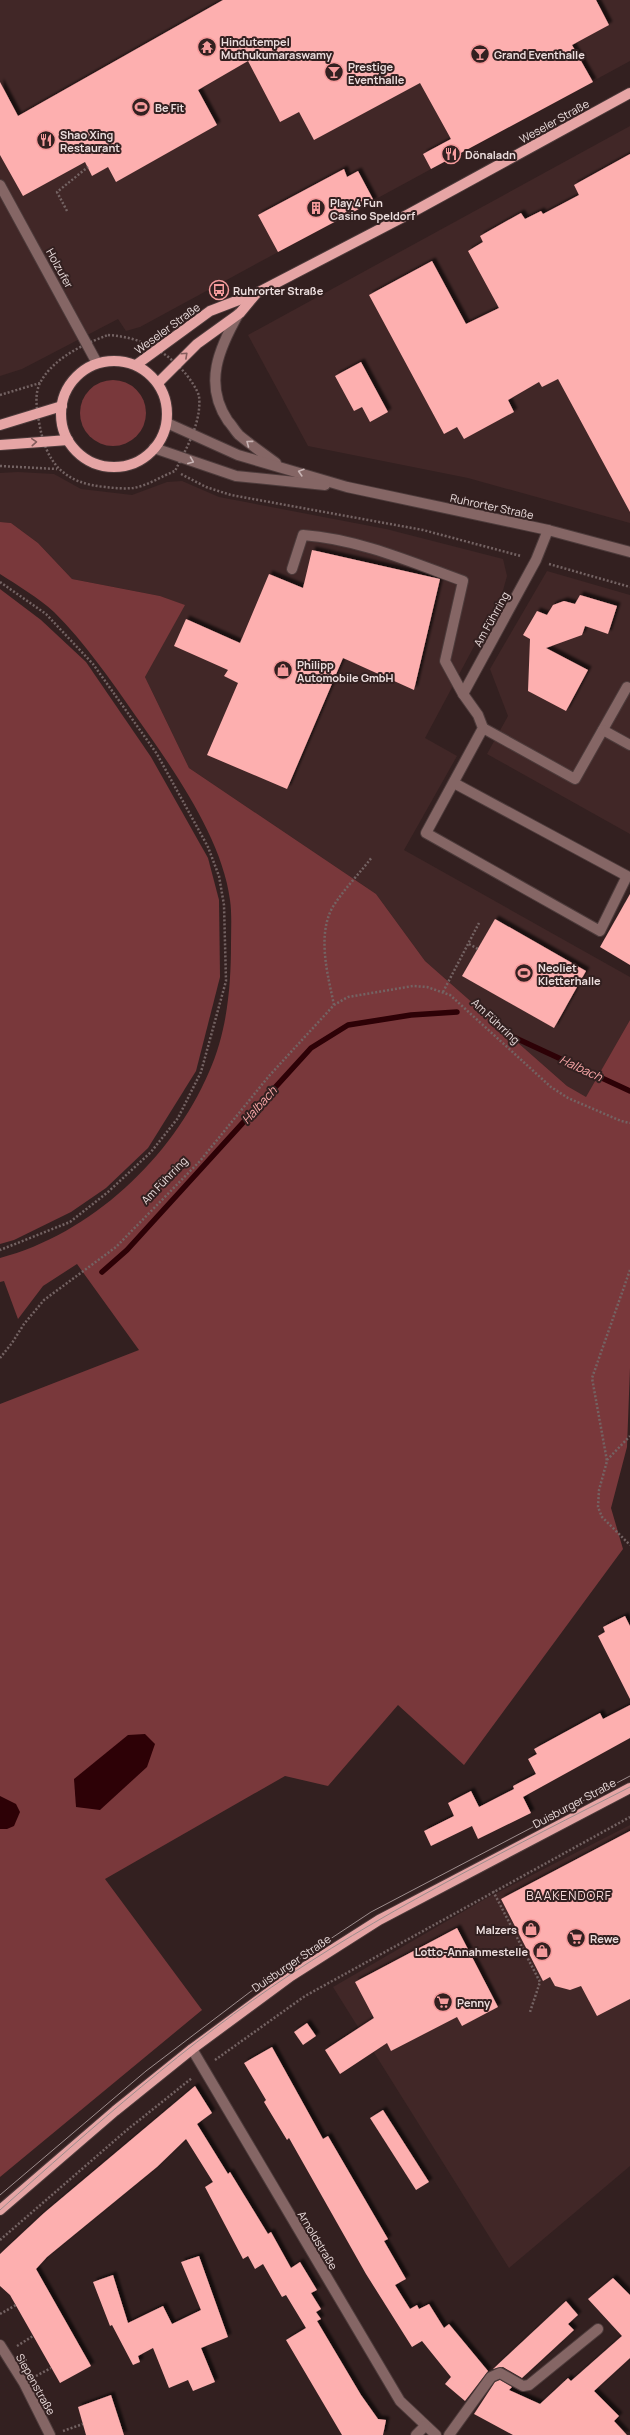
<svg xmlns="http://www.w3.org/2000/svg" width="630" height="2435" font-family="Manrope,sans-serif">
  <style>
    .built { fill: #412727 }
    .green { fill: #79383b }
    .water { fill: #2d0106 }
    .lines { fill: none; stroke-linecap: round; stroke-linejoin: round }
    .stream { stroke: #2d0106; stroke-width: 5.5 }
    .building { fill: #fdafaf; filter: url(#shadow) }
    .minor-casing { stroke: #4d3b3b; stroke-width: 12 }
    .major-casing { stroke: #4d3b3b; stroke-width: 12 }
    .path { stroke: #746363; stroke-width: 2.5; stroke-dasharray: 2 2; stroke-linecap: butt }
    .minor { stroke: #856665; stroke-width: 10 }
    .major { stroke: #e6a5a5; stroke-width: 10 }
    .tram { stroke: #9d8d8d; stroke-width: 1 }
    .oneway { stroke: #845c5c }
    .oneway2 { stroke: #c8b4b4 }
    .labels { text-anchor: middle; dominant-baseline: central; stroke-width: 4; stroke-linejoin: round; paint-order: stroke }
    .poi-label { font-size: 11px; font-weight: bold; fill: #ecdede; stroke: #332020; text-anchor: start }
    .street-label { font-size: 11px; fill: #ecdede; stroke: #332020 }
    .water-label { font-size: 12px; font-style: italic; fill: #fba8a9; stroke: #332020 }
    .neighbourhood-label { font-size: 12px; letter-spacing: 1px; fill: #f8dddd; stroke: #332020 }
  </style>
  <defs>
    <filter id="shadow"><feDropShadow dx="3.5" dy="-3.5" stdDeviation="1" flood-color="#0009"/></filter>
  </defs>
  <rect width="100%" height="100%" fill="#332020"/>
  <!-- built -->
  <g class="built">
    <polygon points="0,0 630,0 630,61 140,327 126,331 118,319 22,369 0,376"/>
    <polygon points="630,126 630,523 468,478 308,446 248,335"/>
    <polygon points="18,472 54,474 81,489 132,495 167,482 182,481 219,497 386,529 503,559 507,576 502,594 425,738 457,756 404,850 630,977 630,1020 586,1098 567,1086 425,961 376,894 189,768 145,677 184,605 160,596 72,579 38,543 11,523 0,522 0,473"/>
    <polygon points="547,571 630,595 630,834 487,754 508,716 490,669"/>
    <polygon points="630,1825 630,2166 509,2268 333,1987 485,1899"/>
  </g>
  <!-- green -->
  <g class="green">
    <circle cx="113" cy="413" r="33"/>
    <path d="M 0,522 L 11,523 L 38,543 L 72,579 L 160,596 L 185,605 L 145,677 L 189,768 L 376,894 L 425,961 L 567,1086 L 586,1097 L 630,1020 L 630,1368 L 627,1447 L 611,1508 L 623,1549 L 464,1765 L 398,1705 L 328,1786 L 285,1776 L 105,1879 L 202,2010 L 0,2177 L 0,1404 L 139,1350 L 77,1264 L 43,1286 L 18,1319 L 4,1281 L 0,1282 L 0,1258 C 91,1234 172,1158 209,1072 C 227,1032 231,987 231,944 C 231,930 232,914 230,900 C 222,837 171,766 135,715 C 110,679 85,643 54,612 C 39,598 17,585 0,574 Z"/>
    <polygon points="0,589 41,620 86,662 151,757 208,858 219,900 220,977 196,1071 148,1148 106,1188 71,1212 14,1240 0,1244"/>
  </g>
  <!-- water -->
  <g class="water">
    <polygon points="145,1734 155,1744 147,1767 100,1810 76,1807 74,1779 128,1735"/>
    <polygon points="0,1796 16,1804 20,1812 14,1826 7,1829 0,1829"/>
  </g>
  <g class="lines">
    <!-- stream -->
    <g class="stream">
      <polyline points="509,1035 630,1091"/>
      <polyline points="102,1272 127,1250 311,1048 348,1025 411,1015 457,1012"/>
    </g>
  </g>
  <!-- building -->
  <g class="building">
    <polygon points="223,0 596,0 609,25 572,45 593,82 431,169 423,154 451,139 420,83 314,140 299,112 280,122 248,61 198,90 217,125 116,182 108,167 92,176 85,162 23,196 0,155 0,82 18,116"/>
    <polygon points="630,154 630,512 558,379 542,387 539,382 508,400 514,412 464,439 457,427 444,434 369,295 432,261 466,324 499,308 468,251 483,242 480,236 521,213 525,219 541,211 543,214 579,195 574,185"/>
    <polygon points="344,169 347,177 358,171 374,201 278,252 258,215"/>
    <polygon points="361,362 388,412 370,422 362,407 354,411 335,376"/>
    <polygon points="312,550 440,579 414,690 343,658 287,789 207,755 238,683 224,676 228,670 174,646 186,619 240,643 269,574 303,588"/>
    <polygon points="580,595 617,606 608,634 585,626 582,635 546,648 588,670 566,711 528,691 530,639 523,635 537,611 547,615 553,605 564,601 575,604"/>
    <polygon points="630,894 630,965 600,947"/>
    <polygon points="495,919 586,971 554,1028 462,976"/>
    <polygon points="625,1616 630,1626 630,1699 598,1636 605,1632 603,1627"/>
    <polygon points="630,1705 630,1738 523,1797 531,1813 478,1839 472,1826 431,1846 424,1831 454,1816 448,1803 471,1791 479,1807 514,1789 513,1786 536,1774 528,1759 537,1754 534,1749 600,1713 603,1719"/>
    <polygon points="630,1831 630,1999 597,2016 581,1986 570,1990 555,1986 550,1977 543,1981 501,1899"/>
    <polygon points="457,1928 498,2007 462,2026 457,2017 391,2051 387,2043 340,2074 325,2050 374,2018 355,1982"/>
    <polygon points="307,2023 316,2036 303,2045 294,2032"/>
    <polygon points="272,2047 323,2139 328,2136 388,2239 384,2241 406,2279 395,2285 410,2309 417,2305 419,2309 429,2304 444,2328 449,2324 488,2371 465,2401 445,2384 451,2377 422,2341 412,2347 366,2274 289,2138 287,2140 264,2102 266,2100 244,2063"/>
    <polygon points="195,2086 212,2113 197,2124 228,2174 230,2172 268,2234 271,2232 291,2268 300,2262 317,2290 311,2293 321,2309 316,2312 321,2319 317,2321 361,2395 378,2419 386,2420 383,2435 342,2435 286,2340 306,2328 286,2295 282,2297 263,2264 255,2269 248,2256 243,2259 205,2187 213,2182 186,2139 157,2167 47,2257 36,2269 91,2366 60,2383 10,2295 0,2286 0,2254 44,2213"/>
    <polygon points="383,2110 429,2182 416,2190 370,2118"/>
    <polygon points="199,2256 228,2337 201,2348 215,2382 193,2391 188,2380 169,2388 153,2348 138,2356 140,2362 133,2365 112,2325 110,2326 93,2282 113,2275 128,2323 163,2306 172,2324 201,2310 181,2262"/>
    <polygon points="613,2278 630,2295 630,2358 594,2391 619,2416 614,2421 627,2435 513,2435 474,2414 495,2382 500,2380 512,2387 509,2390 540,2404 568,2378 571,2381 622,2336 588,2299"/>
    <polygon points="566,2301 578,2315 568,2324 574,2330 522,2378 503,2367 493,2369"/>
    <polygon points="111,2395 124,2435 86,2435 78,2407"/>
  </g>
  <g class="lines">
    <defs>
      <g id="minor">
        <polyline points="0,185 97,363"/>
        <path d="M 239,313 C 219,348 203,384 228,421 C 232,425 235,431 239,435 C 251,445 264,454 276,463"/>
        <polyline points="167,423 238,455 347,487 548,530 630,552"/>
        <polyline points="154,448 236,476 325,485"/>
        <path d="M 292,569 L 303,535 C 358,539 411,562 463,581 L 445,661 L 463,694"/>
        <polyline points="483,728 575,779 627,687"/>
        <polyline points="603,730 630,745"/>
        <polyline points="454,783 627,876 600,931 426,833 483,728 478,715 463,694 536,560 548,530"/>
        <polyline points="192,2049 400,2401 436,2435"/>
        <polyline points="0,2345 24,2383 50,2435"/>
        <polyline points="416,2435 425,2426"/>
        <polyline points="449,2435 491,2377 500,2373 523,2386 529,2385 598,2329"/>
      </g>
      <g id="major">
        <circle cx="114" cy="414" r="53"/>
        <polyline points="136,365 210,311 257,293 409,214 630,93"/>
        <polyline points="158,383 197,344 240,313 255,295"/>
        <polyline points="0,425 62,406"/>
        <polyline points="0,445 68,440"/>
        <polyline points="0,2210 115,2111 192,2049 291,1976 379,1920 630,1788"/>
      </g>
    </defs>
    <!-- minor casing -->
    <use href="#minor" class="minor-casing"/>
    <!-- major casing -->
    <use href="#major" class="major-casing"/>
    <!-- path -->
    <g class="path">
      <polyline points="67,211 57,192 88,167"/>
      <path d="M 108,335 C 139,337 164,349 185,373 C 190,379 197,389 199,396 C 202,422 186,449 175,471 C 162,476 147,486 133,488 C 124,489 114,488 105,487 C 63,483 46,463 39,422 C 37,409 34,395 40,383 C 53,358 84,344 108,335 Z"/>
      <polyline points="0,395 40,383"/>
      <polyline points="0,466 57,469"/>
      <polyline points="181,474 206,487 231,495 423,530 521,556"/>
      <polyline points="549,564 630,587"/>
      <polyline points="0,582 46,614 93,664 157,754 208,847 219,876 224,905 226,981 201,1072 178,1118 151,1152 108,1192 70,1222 0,1250"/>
      <polyline points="469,944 478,949"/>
      <polyline points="443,992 479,923"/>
      <path d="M 334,1005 C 328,976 316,933 334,905 C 345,888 360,873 372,857"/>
      <polyline points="630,1270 592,1378 607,1461 599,1490 598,1507 602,1517 630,1545"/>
      <polyline points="0,1358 12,1343 24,1324 44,1300 116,1247 200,1161 269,1076 334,1005 348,997 413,986 427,987 450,995 551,1087 568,1098 621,1121 630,1123"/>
      <polyline points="607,1460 630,1436"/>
      <polyline points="493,1891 540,1982 530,2012"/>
      <polyline points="215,2060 305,1996 630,1817"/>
      <polyline points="0,2240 128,2129 192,2078"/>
      <polyline points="0,2314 16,2305"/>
      <polyline points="17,2346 33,2336"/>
      <polyline points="36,2376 51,2368"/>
      <polyline points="63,2431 83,2424"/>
    </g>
    <!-- minor -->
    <use href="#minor" class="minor"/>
    <!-- major -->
    <use href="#major" class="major"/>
    <!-- tram -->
    <g class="tram">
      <polyline points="0,2195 146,2071 250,1992 371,1912 630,1776"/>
      <path d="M 0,2210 C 93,2127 187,2043 291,1974 C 399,1903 515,1846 630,1787"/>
    </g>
  </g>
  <!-- one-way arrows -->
  <defs><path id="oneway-chevron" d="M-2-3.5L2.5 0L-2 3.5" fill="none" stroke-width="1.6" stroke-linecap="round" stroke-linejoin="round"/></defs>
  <g class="oneway">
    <use href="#oneway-chevron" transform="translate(185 355) rotate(-43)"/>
    <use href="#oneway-chevron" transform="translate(34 442) rotate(-4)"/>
  </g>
  <g class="oneway2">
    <use href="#oneway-chevron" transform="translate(249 443) rotate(-143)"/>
    <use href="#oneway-chevron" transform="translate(191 461) rotate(22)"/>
    <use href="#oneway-chevron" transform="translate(301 472) rotate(-163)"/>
  </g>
  <!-- icons -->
  <defs>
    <symbol id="temple-ring" viewBox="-11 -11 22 22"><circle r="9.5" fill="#332020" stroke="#f59b9c" stroke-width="1.5"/><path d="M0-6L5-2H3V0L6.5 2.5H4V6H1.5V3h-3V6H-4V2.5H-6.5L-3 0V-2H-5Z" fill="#f59b9c"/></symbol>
    <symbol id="bar-ring" viewBox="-11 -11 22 22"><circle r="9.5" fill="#332020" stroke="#f59b9c" stroke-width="1.5"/><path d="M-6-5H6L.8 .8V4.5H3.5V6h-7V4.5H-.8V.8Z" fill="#f59b9c"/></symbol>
    <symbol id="stadium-ring" viewBox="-11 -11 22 22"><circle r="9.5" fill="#332020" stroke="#f59b9c" stroke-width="1.5"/><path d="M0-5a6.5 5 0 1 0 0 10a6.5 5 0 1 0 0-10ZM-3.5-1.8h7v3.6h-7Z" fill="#f59b9c"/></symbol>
    <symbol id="restaurant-ring" viewBox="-11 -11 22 22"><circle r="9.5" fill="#332020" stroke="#f59b9c" stroke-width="1.5"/><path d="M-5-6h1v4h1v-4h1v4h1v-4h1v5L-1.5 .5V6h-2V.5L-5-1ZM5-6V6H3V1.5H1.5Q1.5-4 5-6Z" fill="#f59b9c"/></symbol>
    <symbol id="building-ring" viewBox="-11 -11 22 22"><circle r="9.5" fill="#332020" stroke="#f59b9c" stroke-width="1.5"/><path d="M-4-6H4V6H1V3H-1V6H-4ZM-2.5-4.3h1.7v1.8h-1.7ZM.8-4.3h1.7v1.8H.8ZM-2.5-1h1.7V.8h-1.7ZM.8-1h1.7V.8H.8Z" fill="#f59b9c"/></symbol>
    <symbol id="bus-ring" viewBox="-11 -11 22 22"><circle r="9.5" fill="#332020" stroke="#f59b9c" stroke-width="1.5"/><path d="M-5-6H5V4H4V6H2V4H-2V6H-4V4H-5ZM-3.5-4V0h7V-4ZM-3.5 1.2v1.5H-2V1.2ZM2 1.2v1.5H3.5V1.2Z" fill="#f59b9c"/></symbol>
    <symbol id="shop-ring" viewBox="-11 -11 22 22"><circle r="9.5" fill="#332020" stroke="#f59b9c" stroke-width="1.5"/><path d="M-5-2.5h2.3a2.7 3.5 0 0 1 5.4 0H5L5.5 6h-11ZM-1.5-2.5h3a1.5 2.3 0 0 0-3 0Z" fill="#f59b9c"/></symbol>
    <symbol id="supermarket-ring" viewBox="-11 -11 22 22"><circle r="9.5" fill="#332020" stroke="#f59b9c" stroke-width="1.5"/><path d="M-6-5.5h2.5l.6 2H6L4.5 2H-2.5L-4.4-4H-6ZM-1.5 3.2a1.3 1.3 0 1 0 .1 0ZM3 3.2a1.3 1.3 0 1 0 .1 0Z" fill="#f59b9c"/></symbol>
  </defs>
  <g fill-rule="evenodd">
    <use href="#temple-ring" x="196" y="36" width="22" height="22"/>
    <use href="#bar-ring" x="469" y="43" width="22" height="22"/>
    <use href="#bar-ring" x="323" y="61" width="22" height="22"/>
    <use href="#stadium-ring" x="130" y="96" width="22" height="22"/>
    <use href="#restaurant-ring" x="35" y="129" width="22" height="22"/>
    <use href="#restaurant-ring" x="440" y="143" width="22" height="22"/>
    <use href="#building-ring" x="305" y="197" width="22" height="22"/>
    <use href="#bus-ring" x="208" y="279" width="22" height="22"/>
    <use href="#shop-ring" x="272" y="659" width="22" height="22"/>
    <use href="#stadium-ring" x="513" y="962" width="22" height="22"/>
    <use href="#shop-ring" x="520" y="1918" width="22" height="22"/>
    <use href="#supermarket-ring" x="565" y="1927" width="22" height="22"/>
    <use href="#shop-ring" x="531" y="1940" width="22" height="22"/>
    <use href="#supermarket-ring" x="432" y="1991" width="22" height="22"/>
  </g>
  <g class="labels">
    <!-- poi labels -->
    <g class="poi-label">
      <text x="221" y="41">Hindutempel<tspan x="221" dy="13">Muthukumaraswamy</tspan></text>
      <text x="494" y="54">Grand Eventhalle</text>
      <text x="348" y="66">Prestige<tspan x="348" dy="13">Eventhalle</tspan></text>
      <text x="155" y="107">Be Fit</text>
      <text x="60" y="134">Shao Xing<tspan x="60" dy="13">Restaurant</tspan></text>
      <text x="465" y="154">Dönaladn</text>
      <text x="330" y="202">Play 4 Fun<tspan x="330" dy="13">Casino Speldorf</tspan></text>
      <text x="233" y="290">Ruhrorter Straße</text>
      <text x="297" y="664">Philipp<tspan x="297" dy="13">Automobile GmbH</tspan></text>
      <text x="538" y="967">Neoliet<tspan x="538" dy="13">Kletterhalle</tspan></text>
      <text x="517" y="1929" text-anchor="end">Malzers</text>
      <text x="590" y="1938">Rewe</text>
      <text x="528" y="1951" text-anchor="end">Lotto-Annahmestelle</text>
      <text x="457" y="2002">Penny</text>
    </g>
    <!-- street labels -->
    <g class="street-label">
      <text transform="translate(554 121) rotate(-29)">Weseler Straße</text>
      <text transform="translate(60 268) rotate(61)">Holzufer</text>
      <text transform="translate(167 328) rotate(-36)">Weseler Straße</text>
      <text transform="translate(492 506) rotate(12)">Ruhrorter Straße</text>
      <text transform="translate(491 619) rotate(-61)">Am Führring</text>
      <text transform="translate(496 1021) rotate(43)">Am Führring</text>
      <text transform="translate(164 1180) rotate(-46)">Am Führring</text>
      <text transform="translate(574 1803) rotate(-28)">Duisburger Straße</text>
      <text transform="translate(291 1963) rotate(-34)">Duisburger Straße</text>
      <text transform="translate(318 2240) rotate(59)">Arnoldstraße</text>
      <text transform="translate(36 2384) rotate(61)">Siepenstraße</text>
    </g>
    <!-- water labels -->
    <g class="water-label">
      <text transform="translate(581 1068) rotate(25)">Halbach</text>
      <text transform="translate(259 1105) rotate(-48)">Halbach</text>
    </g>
    <!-- neighbourhood labels -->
    <g class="neighbourhood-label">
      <text x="569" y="1895">BAAKENDORF</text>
    </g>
  </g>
</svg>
